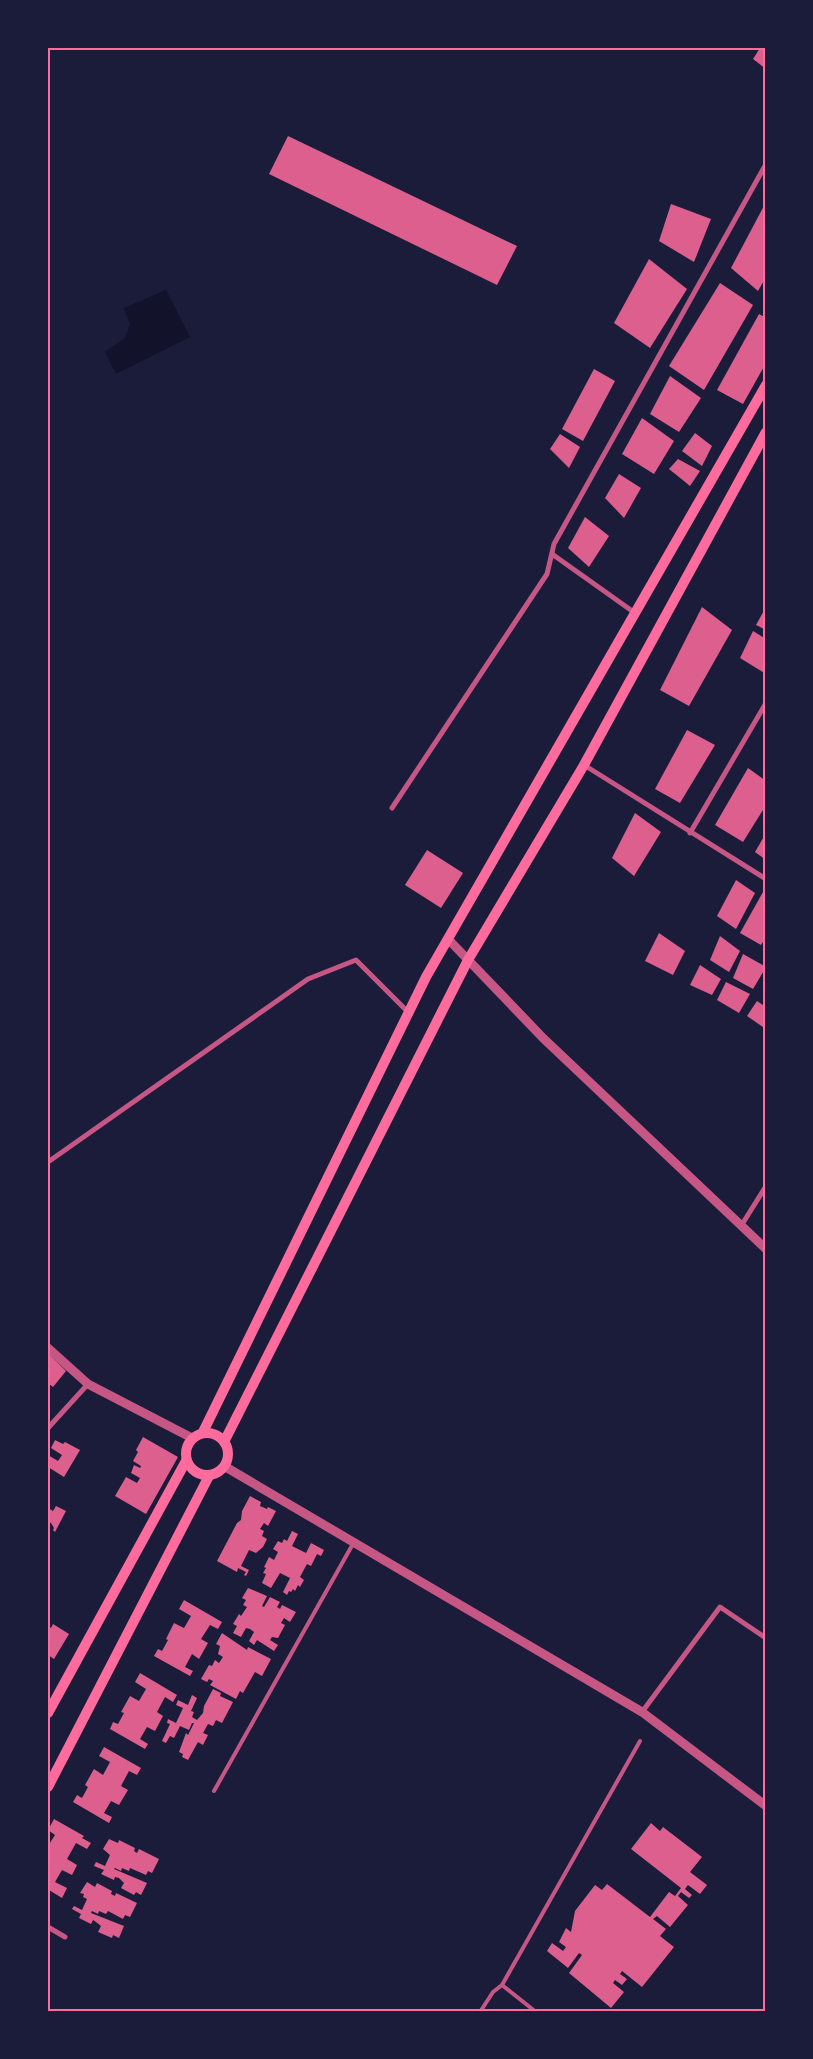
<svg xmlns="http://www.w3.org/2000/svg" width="813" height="2059" font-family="Roboto,sans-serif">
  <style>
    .water { fill: #12122b }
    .building { fill: #dd5f8e }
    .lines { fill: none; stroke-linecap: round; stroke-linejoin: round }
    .service { stroke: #c65784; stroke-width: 4 }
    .minor { stroke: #c65784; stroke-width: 5 }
    .tertiary { stroke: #c65784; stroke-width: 9 }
    .secondary { stroke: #ff6b9d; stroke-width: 10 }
    .neatline { fill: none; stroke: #ff6b9d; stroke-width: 2 }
  </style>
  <rect width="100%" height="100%" fill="#1b1b3a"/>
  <!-- water -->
  <polygon class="water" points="166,290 190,337 116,374 105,352 125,338 130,324 124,308"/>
  <!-- building -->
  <g class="building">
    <polygon points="760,48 766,48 766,69 753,59"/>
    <polygon points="288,136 517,246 497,285 269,174"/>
    <polygon points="766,202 766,277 758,291 731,268"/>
    <polygon points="671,204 711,219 694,262 659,241"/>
    <polygon points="649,259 687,289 650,348 614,323"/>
    <polygon points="720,283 753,305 704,390 669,366"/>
    <polygon points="759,314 766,318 766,363 743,404 717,390"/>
    <polygon points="594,369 615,381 583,441 562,429"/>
    <polygon points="670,376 701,398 679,432 650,414"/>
    <polygon points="642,418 674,441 654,474 622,454"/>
    <polygon points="695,433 712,446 702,466 682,451"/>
    <polygon points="560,434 580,447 569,468 550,449"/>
    <polygon points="678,459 700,471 690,486 669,469"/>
    <polygon points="619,474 641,488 624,518 605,498"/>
    <polygon points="585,517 609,536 589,567 568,548"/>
    <polygon points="702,607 732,630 689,706 660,690"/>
    <polygon points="766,607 766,630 756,625"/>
    <polygon points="753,631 766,639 766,674 740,658"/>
    <polygon points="687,730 715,745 680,803 655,789"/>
    <polygon points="748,768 766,781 766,805 743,842 715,825"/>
    <polygon points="635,813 661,832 634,876 612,858"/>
    <polygon points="766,833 766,860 755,852"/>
    <polygon points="427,850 463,873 441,908 405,885"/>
    <polygon points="736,880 755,893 736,929 717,916"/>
    <polygon points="763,892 766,893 766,937 761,945 740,933"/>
    <polygon points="659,933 685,951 673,975 645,961"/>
    <polygon points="720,936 740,951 729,972 710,960"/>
    <polygon points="743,954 766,967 753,989 733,978"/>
    <polygon points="700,965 721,979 712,995 690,985"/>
    <polygon points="726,982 750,994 739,1013 717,1000"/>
    <polygon points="757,1001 766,1007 766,1029 747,1016"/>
    <polygon points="48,1353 66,1371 53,1387 48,1383"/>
    <polygon points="143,1437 178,1457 146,1514 115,1496 126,1477 137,1483 140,1478 131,1473 134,1465 140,1468 141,1466 133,1461 138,1452 136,1450"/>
    <polygon points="55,1440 63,1444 65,1442 80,1450 64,1477 48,1467 48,1455 58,1461 62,1455 51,1448"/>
    <polygon points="250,1496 261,1502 260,1506 267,1509 268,1507 276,1511 268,1526 264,1523 260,1529 264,1531 262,1536 267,1539 263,1547 256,1553 249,1550 241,1566 249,1570 246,1576 244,1575 246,1572 238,1568 237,1572 217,1561 237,1523 241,1520 242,1511"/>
    <polygon points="56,1506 66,1511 55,1532 53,1530 54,1528 51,1523 49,1522 48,1525 48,1508 53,1511"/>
    <polygon points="292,1531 298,1534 292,1546 306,1553 311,1543 324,1550 321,1556 317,1554 311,1566 307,1564 300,1577 304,1580 300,1587 298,1585 295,1591 293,1589 291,1592 289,1591 287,1595 283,1592 290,1578 280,1573 271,1588 262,1583 266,1574 263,1573 266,1568 264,1567 269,1557 274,1560 278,1552 273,1549 278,1541 282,1543 284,1539 287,1541"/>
    <polygon points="248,1588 267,1596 262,1606 264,1607 270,1597 280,1602 277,1607 280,1609 282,1605 296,1612 290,1622 284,1618 281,1623 285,1625 278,1638 272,1637 270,1640 278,1645 274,1651 257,1640 254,1645 249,1641 254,1632 250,1629 246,1628 241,1637 233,1633 237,1626 233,1624 239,1614 241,1616 247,1607 243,1605 246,1600 242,1598"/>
    <polygon points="184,1600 222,1622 218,1629 210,1625 201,1639 208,1643 199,1659 192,1654 185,1667 193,1671 190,1676 154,1656 158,1649 162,1651 168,1640 166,1639 174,1623 184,1628 191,1616 179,1609"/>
    <polygon points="53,1624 69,1634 54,1659 48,1655 48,1626 51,1628"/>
    <polygon points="222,1633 247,1650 248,1647 271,1659 262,1676 255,1672 243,1693 240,1691 236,1699 210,1685 213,1681 209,1679 207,1682 201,1679 209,1665 212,1666 215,1660 219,1663 223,1657 218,1654 220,1646 216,1644"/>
    <polygon points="140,1673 177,1695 173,1702 165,1697 157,1712 163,1716 155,1731 147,1727 140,1739 148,1744 145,1749 110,1729 113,1722 118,1724 124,1713 121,1712 130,1696 139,1701 146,1689 135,1682"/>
    <polygon points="213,1689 221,1693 220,1696 233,1702 222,1723 216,1720 213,1726 208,1724 203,1733 208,1735 203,1745 198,1742 188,1760 182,1757 183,1754 179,1752 186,1733 188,1735 194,1723 192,1723 189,1730 180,1726 174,1738 170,1736 166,1743 162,1741 170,1724 167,1723 168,1719 176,1723 183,1708 176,1705 178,1700 188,1705 192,1695 197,1698 191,1711 194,1712 192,1717 197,1720 203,1713 204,1706"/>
    <polygon points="104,1747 141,1768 137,1775 129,1771 121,1786 128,1790 119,1805 111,1801 104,1813 112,1817 109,1823 73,1802 77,1795 82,1798 88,1787 85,1785 94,1769 103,1775 110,1762 99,1756"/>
    <polygon points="54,1819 84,1836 82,1838 91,1843 87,1849 76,1843 67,1859 77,1865 72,1875 62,1870 55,1882 67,1888 62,1898 49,1890 48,1893 48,1846 55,1835 48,1830"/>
    <polygon points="651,1823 660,1831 663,1827 702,1857 690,1872 707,1885 700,1894 688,1885 685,1889 692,1895 689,1898 681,1892 678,1896 688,1905 670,1927 657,1916 653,1919 666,1929 660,1936 674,1947 642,1987 622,1971 620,1974 627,1979 622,1985 615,1980 613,1983 624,1992 611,2008 569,1973 582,1955 579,1953 568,1968 547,1951 552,1943 563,1951 566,1947 559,1942 566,1928 571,1932 575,1911 595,1885 602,1890 607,1884 650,1917 669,1892 675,1896 681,1888 631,1849"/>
    <polygon points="109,1839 118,1843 119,1840 135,1848 134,1851 137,1853 139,1849 159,1859 152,1873 148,1871 146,1875 130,1868 129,1871 122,1868 121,1871 115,1868 114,1869 147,1883 141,1895 136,1892 134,1895 121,1888 124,1883 119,1878 115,1877 114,1880 101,1874 104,1870 94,1866 96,1862 105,1866 110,1855 103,1849"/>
    <polygon points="87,1882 95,1887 97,1883 112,1891 111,1894 115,1896 116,1893 137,1903 130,1917 125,1915 123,1919 108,1911 106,1914 99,1911 98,1914 92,1911 91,1913 124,1926 119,1938 113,1935 112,1938 98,1932 101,1926 96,1922 93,1920 91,1924 79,1918 81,1914 72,1909 74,1906 82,1910 87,1899 83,1897 84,1894 80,1893"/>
  </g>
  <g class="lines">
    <!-- service -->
    <g class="service">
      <polyline points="214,1791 354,1542"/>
      <polyline points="502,1985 536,2012"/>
      <polyline points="480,2012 493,1992 502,1985 519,1955 640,1741"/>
    </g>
    <!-- minor -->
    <g class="minor">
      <polyline points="552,554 635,613"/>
      <polyline points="584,765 766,879"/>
      <polyline points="392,808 547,574 554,544 766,164"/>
      <polyline points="690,833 766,703"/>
      <polyline points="48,1162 308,979 356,960 408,1012"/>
      <polyline points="741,1226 766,1186"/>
      <polyline points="48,1428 88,1384"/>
      <polyline points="642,1712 720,1607 766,1638"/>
      <polyline points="48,1927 65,1937"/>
    </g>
    <!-- tertiary -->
    <g class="tertiary">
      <polyline points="448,939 543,1038 766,1249"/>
      <polyline points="48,1348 88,1384 192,1438"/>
      <polyline points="224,1466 642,1712 766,1806"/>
    </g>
    <!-- secondary -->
    <g class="secondary">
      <polyline points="203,1432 426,977 766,385"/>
      <circle cx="207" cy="1454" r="21"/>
      <polyline points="224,1442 468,960 584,765 766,432"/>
      <polyline points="48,1713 186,1461"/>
      <polyline points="48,1787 209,1476"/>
    </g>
  </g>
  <!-- border -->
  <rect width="813" height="2059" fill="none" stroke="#1b1b3a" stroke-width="98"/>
  <rect x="49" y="49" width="715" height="1961" class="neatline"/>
</svg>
